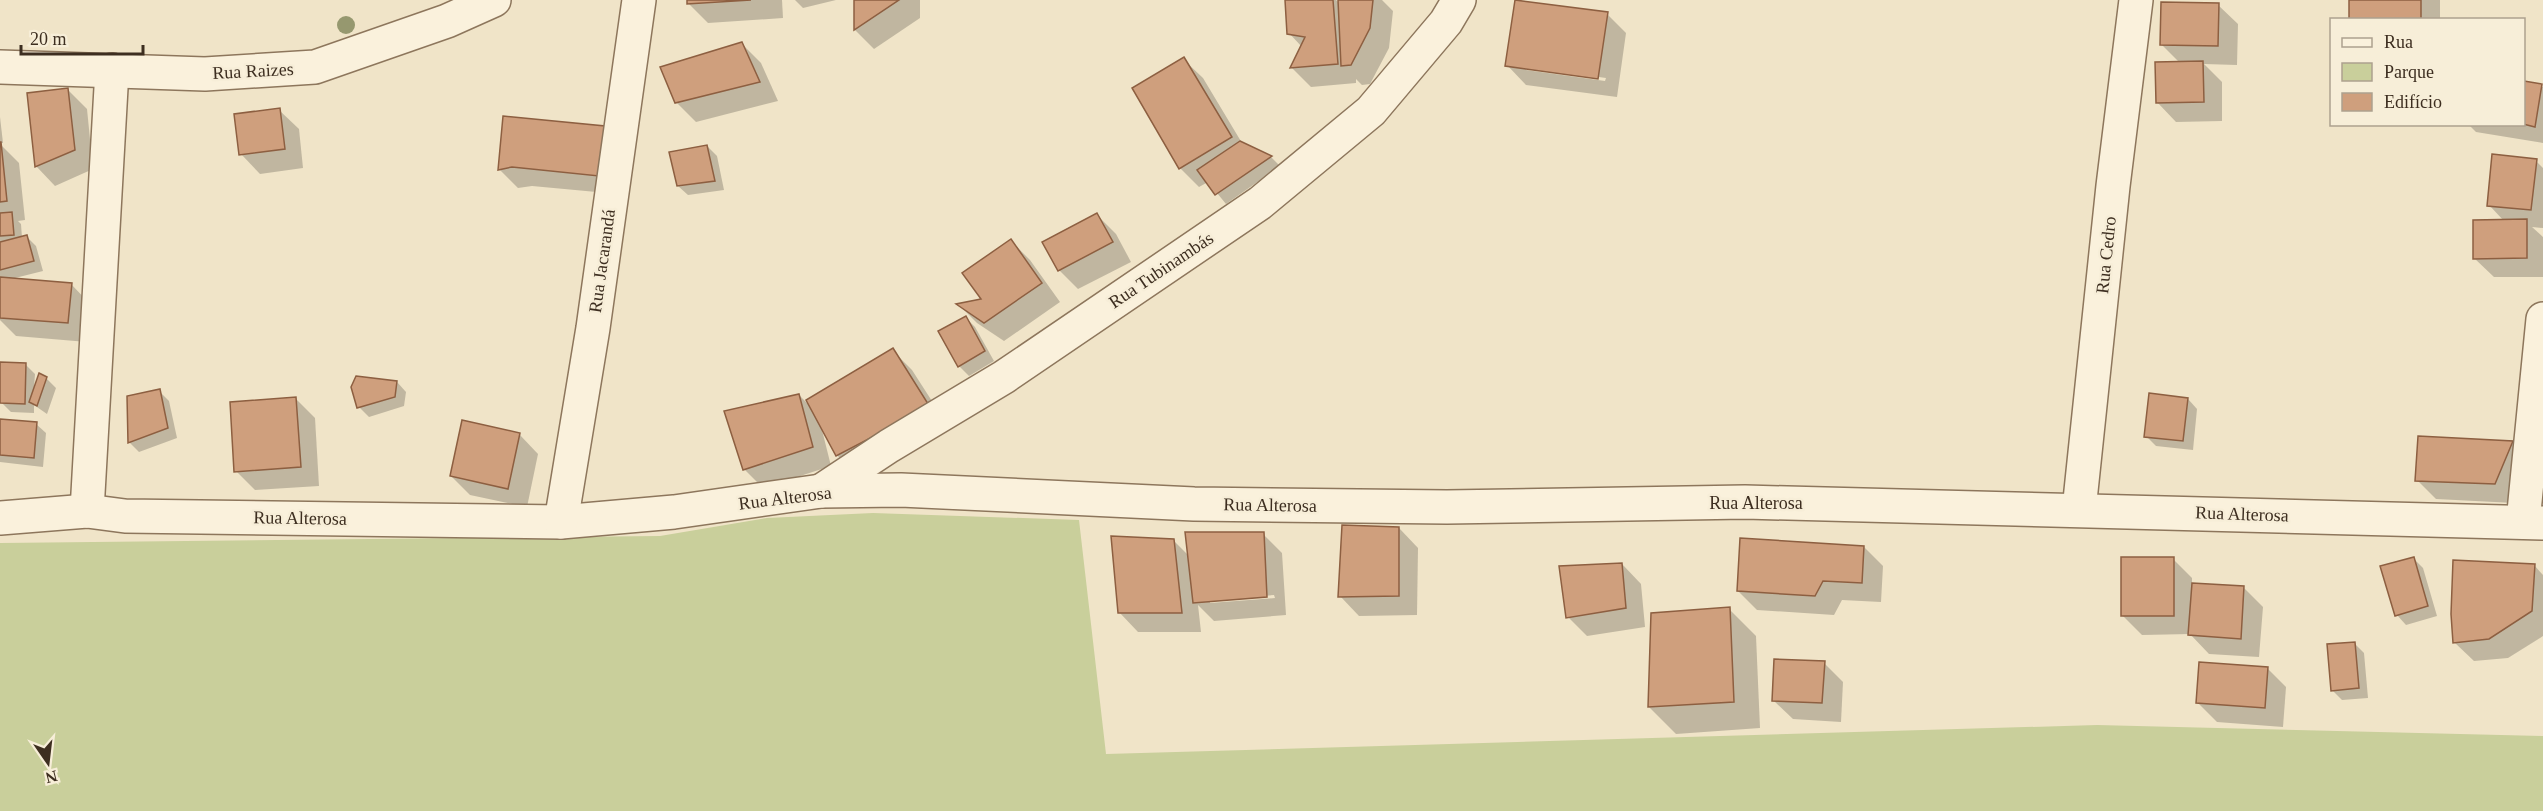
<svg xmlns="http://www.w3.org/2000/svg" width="2543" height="811" font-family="'Times New Roman',serif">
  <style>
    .green { fill: #c9cf9b }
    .shadow { fill: #0003; fill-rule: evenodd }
    .building { fill: #cf9f7d; stroke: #8d5f41; stroke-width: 1.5 }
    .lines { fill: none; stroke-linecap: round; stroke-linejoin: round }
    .minor-casing { stroke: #8d765c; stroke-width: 36 }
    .minor { stroke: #faf1dc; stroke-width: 33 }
    .tree { fill: #96986f }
    .labels { text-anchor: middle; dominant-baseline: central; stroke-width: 5; stroke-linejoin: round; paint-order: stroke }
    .street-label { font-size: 18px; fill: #3d2e20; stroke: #f7eed8 }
  </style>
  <rect width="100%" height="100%" fill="#f0e4c8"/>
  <!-- green -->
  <polygon class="green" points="873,513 1079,520 1106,754 2097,725 2543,736 2543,811 0,811 0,543 660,536 767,518"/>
  <!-- shadow -->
  <g class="shadow">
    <polygon points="688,0 782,0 783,18 708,23 689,4"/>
    <polygon points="795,0 836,0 803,8"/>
    <polygon points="856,0 920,0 920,18 874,49 855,30"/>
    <polygon points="1286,0 1336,0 1340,4 1339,0 1382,0 1393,11 1389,48 1370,84 1362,85 1356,79 1356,83 1311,87 1292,68 1302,47 1289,33"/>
    <polygon points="2350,0 2440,0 2440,20 2351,20"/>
    <polygon points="2218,5 2238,24 2237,65 2204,64 2222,82 2222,121 2176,122 2157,102 2180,63 2161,44"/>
    <path d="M 1607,14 L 1626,33 L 1617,97 L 1526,85 L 1507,65 ZM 1526,67 L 1606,78 L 1605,81 L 1526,70 Z"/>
    <polygon points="742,44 761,63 778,101 696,122 676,102"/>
    <polygon points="1183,59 1203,78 1242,143 1271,157 1280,166 1226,204 1208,182 1199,187 1180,168"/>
    <polygon points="2524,82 2543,87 2543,143 2476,132 2468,124 2524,124"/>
    <polygon points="68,90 87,109 93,169 55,186 36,166"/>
    <polygon points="279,110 299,129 303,168 260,174 241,154"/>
    <polygon points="0,117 3,143 0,143"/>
    <polygon points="604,127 618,194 532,186 518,188 499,169"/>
    <polygon points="0,144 19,163 25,220 18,221 21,224 22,238 27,237 36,246 43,271 11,279 71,284 90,304 87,342 16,336 0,320"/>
    <polygon points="707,146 717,156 724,190 688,195 678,186"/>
    <polygon points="2536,161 2543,168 2543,228 2532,227 2543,237 2543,277 2494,277 2474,258 2504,221 2489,205"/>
    <polygon points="1097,215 1116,234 1131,262 1078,289 1059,270"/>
    <polygon points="1011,241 1030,260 1060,302 1004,341 977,323 959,305 983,300"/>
    <polygon points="965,317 975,327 994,361 969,376 959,366"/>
    <polygon points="892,350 912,370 948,426 856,475 837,455 822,430 831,466 763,488 744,469 799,395 811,407"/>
    <polygon points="25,364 35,374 34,388 46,378 56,388 47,414 34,405 34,413 11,412 1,402"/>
    <polygon points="397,382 406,392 404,406 369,417 359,407"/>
    <polygon points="159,391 169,401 177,438 139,452 130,443 128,397"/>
    <polygon points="296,399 315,418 319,486 255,490 236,471"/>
    <polygon points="2188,399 2197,409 2193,450 2156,446 2146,436"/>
    <polygon points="0,421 36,424 46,433 43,467 0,462"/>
    <polygon points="519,434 538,454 527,507 470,495 451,476"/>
    <polygon points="2419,438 2512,442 2532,461 2514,503 2436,499 2417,480"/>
    <polygon points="1399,528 1418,548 1417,615 1359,616 1340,596"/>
    <path d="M 1263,534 L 1282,553 L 1286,615 L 1214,621 L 1198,605 L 1201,632 L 1138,632 L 1119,612 L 1173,540 L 1189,556 ZM 1274,595 L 1275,598 L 1210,603 L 1210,600 Z"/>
    <polygon points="1864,547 1883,566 1881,602 1842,600 1834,615 1757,610 1738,591"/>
    <polygon points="2413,558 2423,568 2437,616 2406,625 2397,615"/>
    <polygon points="2173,559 2192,578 2192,584 2243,587 2263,607 2259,657 2209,654 2190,634 2142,635 2123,616"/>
    <polygon points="1622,564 1641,584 1645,627 1587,636 1568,617"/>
    <polygon points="2534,565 2543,575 2543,636 2508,658 2474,661 2454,642"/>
    <polygon points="1729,609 1756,636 1760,728 1676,734 1649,707"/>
    <polygon points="2355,644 2364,653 2368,698 2342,700 2332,690"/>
    <polygon points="1824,663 1843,682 1841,722 1793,719 1773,700"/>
    <polygon points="2267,668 2286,687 2283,727 2217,722 2198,703"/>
  </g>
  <!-- building -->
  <g class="building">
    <polygon points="687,0 751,0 687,4"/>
    <polygon points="854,0 899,0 854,30"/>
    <polygon points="1285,0 1333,0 1338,64 1290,68 1305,37 1287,34"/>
    <polygon points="1338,0 1373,0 1370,28 1351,65 1341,66"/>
    <polygon points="1515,0 1608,12 1598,79 1505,66"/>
    <rect x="2349" y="0" width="72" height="19"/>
    <polygon points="2161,2 2219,3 2218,46 2160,45"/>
    <polygon points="742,42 760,82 675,103 660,67"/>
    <polygon points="1184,57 1232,137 1179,169 1132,88"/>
    <polygon points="2203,61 2204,102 2156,103 2155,62"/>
    <polygon points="2524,81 2542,84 2535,127 2523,124"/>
    <polygon points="68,88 75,150 35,167 27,93"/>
    <polygon points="280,108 285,149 239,155 234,114"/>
    <polygon points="503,116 605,126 599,176 512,167 498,170"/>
    <polygon points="1240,141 1272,156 1215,195 1197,170"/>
    <polygon points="1,142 7,201 0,202 0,142"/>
    <polygon points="707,145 715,181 677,186 669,152"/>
    <polygon points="2492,154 2537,159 2531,210 2487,206"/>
    <polygon points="12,212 14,235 0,236 0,213"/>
    <polygon points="1097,213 1113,242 1058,271 1042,242"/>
    <polygon points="2527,219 2527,258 2473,259 2473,220"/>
    <polygon points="27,235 34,261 0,270 0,242"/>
    <polygon points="1011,239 1042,283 984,323 956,304 981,299 962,273"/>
    <polygon points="0,277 72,283 68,323 0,318"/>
    <polygon points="966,316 985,351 958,367 938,331"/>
    <polygon points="893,348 930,407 836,456 806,400"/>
    <polygon points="0,362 26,363 25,404 0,403"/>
    <polygon points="39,373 47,377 37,406 29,402"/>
    <polygon points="356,376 397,381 395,397 357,408 351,387"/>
    <polygon points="160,389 168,428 128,443 127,396"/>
    <polygon points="2149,393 2188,398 2183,441 2144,437"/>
    <polygon points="799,394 813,447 743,470 724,411"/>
    <polygon points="296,397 301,467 234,472 230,402"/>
    <polygon points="0,419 37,422 34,458 0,455"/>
    <polygon points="462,420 520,433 508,489 450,476"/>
    <polygon points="2418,436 2513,441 2495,484 2415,481"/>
    <polygon points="1342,525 1399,527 1399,596 1338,597"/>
    <polygon points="1185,532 1264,532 1267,597 1193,603"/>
    <polygon points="1111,536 1174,539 1182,613 1118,613"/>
    <polygon points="1740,538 1864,546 1862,583 1823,581 1815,596 1737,591"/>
    <rect x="2121" y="557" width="53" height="59"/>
    <polygon points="2414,557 2428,606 2395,616 2380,566"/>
    <polygon points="2453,560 2535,564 2532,611 2489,639 2453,643 2451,614"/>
    <polygon points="1622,563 1626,608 1566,618 1559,566"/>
    <polygon points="2192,583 2244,586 2241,639 2188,635"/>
    <polygon points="1730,607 1734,702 1648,707 1651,613"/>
    <polygon points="2355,642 2359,688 2331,691 2327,644"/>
    <polygon points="1774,659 1825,661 1822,703 1772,701"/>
    <polygon points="2199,662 2268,667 2265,708 2196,703"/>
  </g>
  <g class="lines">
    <defs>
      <g id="minor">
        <polyline points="0,67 205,74 315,67 447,21 494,0"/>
        <polyline points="821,491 889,446 1004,377 1260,203 1371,111 1446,22 1459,0"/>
        <polyline points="2079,510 2113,186 2136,0"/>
        <polyline points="87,511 112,70"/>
        <polyline points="0,518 87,511 125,516 561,522 674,512 821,491 901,490 1194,504 1447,507 1745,502 2543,523"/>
        <polyline points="561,522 593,328 639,0"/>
        <polyline points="2523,522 2543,319"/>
      </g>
    </defs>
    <!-- minor casing -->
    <use href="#minor" class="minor-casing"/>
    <!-- minor -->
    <use href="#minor" class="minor"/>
  </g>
  <!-- trees -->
  <circle class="tree" cx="346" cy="25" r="9"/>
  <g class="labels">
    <!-- street labels -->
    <g class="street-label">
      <text transform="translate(253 71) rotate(-3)">Rua Raizes</text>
      <text transform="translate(2106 255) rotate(-84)">Rua Cedro</text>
      <text transform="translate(602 261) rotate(-82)">Rua Jacarandá</text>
      <text transform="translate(1161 270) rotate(-34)">Rua Tubinambás</text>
      <text transform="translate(785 498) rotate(-7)">Rua Alterosa</text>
      <text x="1756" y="503">Rua Alterosa</text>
      <text transform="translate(1270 505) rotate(1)">Rua Alterosa</text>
      <text transform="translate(2242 514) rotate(2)">Rua Alterosa</text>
      <text transform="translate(300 518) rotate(1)">Rua Alterosa</text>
    </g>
  </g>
  <!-- legend -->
  <rect x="2330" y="18" width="195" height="108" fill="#f7eed8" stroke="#ada18e" stroke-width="1.5"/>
  <rect x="2342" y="38" width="30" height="9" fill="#faf1dc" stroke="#ada18e" stroke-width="1.5"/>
  <text x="2384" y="48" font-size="18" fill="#3d2e20">Rua</text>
  <rect x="2342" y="63" width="30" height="18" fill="#c9cf9b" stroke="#ada18e" stroke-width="1.5"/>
  <text x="2384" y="78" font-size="18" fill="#3d2e20">Parque</text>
  <rect x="2342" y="93" width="30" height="18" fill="#cf9f7d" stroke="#ada18e" stroke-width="1.5"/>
  <text x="2384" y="108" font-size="18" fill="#3d2e20">Edifício</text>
  <!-- north arrow -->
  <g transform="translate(48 763) rotate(166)" stroke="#f7eed8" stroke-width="4.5" paint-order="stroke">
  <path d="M0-4.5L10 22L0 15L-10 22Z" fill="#3d2e20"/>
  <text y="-9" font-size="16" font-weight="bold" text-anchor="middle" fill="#3d2e20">N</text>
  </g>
  <!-- scale -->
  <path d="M21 45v9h122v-9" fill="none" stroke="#3d2e20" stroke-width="3"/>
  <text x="30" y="45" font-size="18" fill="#3d2e20" stroke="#f7eed8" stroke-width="4.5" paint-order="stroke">20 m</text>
</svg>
